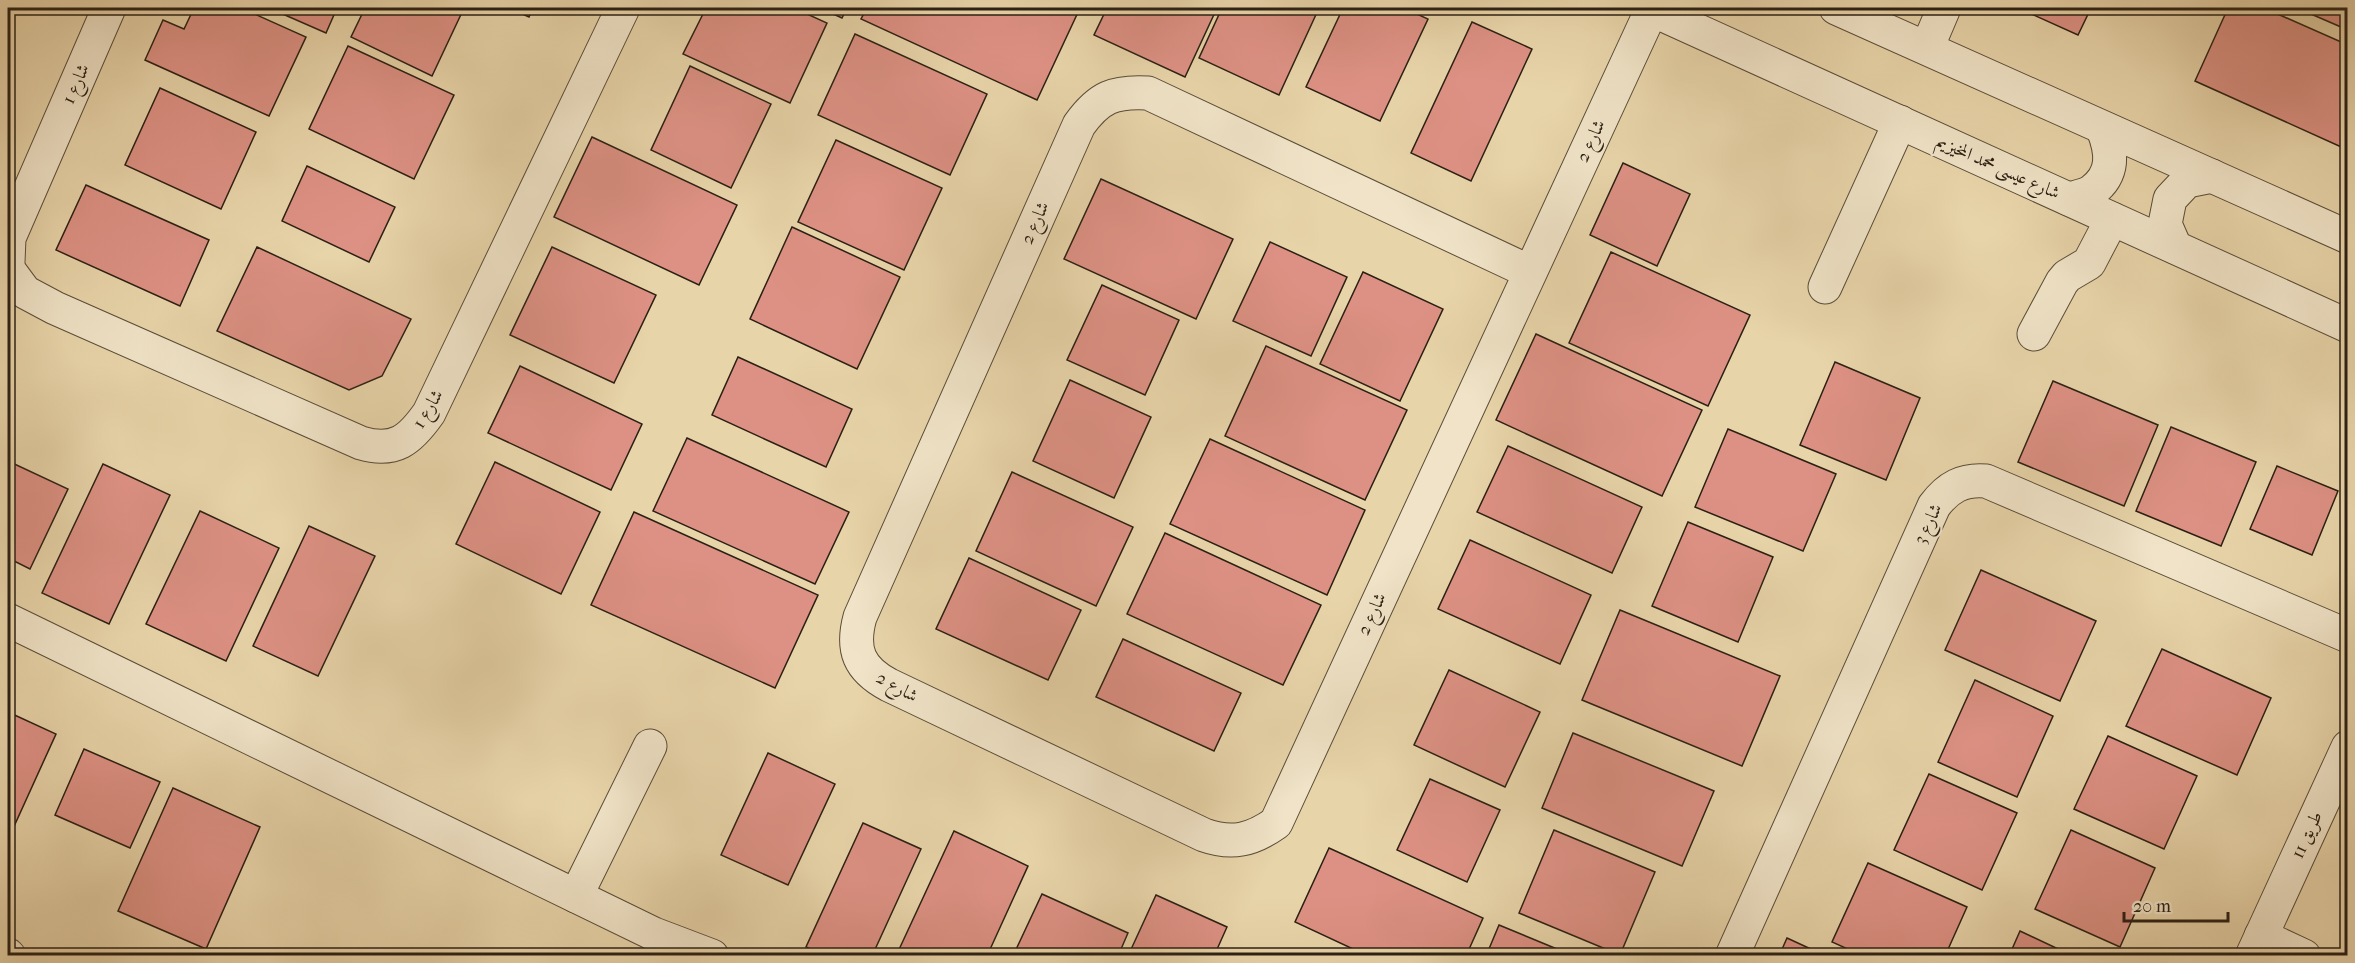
<svg xmlns="http://www.w3.org/2000/svg" width="2355" height="963" font-family="'IM FELL French Canon',Amiri,serif">
  <style>
    .building { fill: #dd9184; stroke: #2b2014; stroke-width: 1.5 }
    .lines { fill: none; stroke-linecap: round; stroke-linejoin: round }
    .minor-casing { stroke: #5a4d39; stroke-width: 35 }
    .minor { stroke: #f0e3c7; stroke-width: 33 }
    .labels { text-anchor: middle; dominant-baseline: central; stroke-width: 4.5; stroke-linejoin: round; paint-order: stroke }
    .street-label { font-size: 18px; fill: #2b2014; stroke: #f0e3c7 }
  </style>
  <rect width="100%" height="100%" fill="#e8d4a9"/>
  <filter id="stains"><feTurbulence type="fractalNoise" baseFrequency=".00333" numOctaves="4"/><feColorMatrix values="0 0 0 0 .2 0 0 0 0 .09 0 0 0 0 .02 0 0 0 .5 -.17"/></filter>
  <radialGradient id="worn" r=".72"><stop offset=".6" stop-color="#630" stop-opacity="0"/><stop offset="1" stop-color="#630" stop-opacity=".3"/></radialGradient>
  <!-- building -->
  <g class="building">
    <polygon points="194,8 241,8 306,37 269,116 145,60 163,20 184,29"/>
    <polygon points="269,8 337,8 326,33"/>
    <polygon points="365,8 464,8 432,76 351,37"/>
    <polygon points="509,8 533,8 529,17"/>
    <polygon points="706,8 794,8 827,23 790,103 683,54"/>
    <polygon points="820,8 847,8 842,18"/>
    <polygon points="867,8 1080,8 1037,100 861,19"/>
    <polygon points="1107,8 1217,8 1185,77 1094,35"/>
    <polygon points="1222,8 1319,8 1279,95 1199,58"/>
    <polygon points="1343,8 1404,8 1428,19 1380,121 1306,87"/>
    <polygon points="2018,8 2091,8 2078,35"/>
    <polygon points="2228,8 2264,8 2348,45 2348,150 2195,81"/>
    <polygon points="2297,8 2348,8 2348,30"/>
    <polygon points="1472,22 1532,49 1471,181 1411,153"/>
    <polygon points="855,34 987,94 950,175 818,115"/>
    <polygon points="348,46 454,95 414,179 309,129"/>
    <polygon points="690,66 771,104 731,188 651,150"/>
    <polygon points="160,88 256,132 221,209 125,165"/>
    <polygon points="592,137 737,205 699,285 554,217"/>
    <polygon points="836,140 942,188 904,270 798,222"/>
    <polygon points="1623,163 1690,194 1657,266 1590,235"/>
    <polygon points="307,166 395,207 369,262 282,221"/>
    <polygon points="1101,179 1233,239 1196,319 1064,259"/>
    <polygon points="86,185 209,240 180,306 56,250"/>
    <polygon points="792,227 900,277 857,369 750,319"/>
    <polygon points="1270,242 1347,277 1311,356 1233,321"/>
    <polygon points="257,247 411,319 382,376 349,390 217,331"/>
    <polygon points="552,247 656,295 614,383 510,335"/>
    <polygon points="1611,252 1750,315 1708,406 1569,343"/>
    <polygon points="1363,272 1443,309 1400,401 1320,364"/>
    <polygon points="1102,285 1179,320 1145,395 1067,360"/>
    <polygon points="1536,334 1702,410 1662,496 1496,420"/>
    <polygon points="1266,346 1407,410 1365,500 1225,436"/>
    <polygon points="738,357 852,409 826,467 712,415"/>
    <polygon points="1835,362 1920,398 1886,480 1800,445"/>
    <polygon points="520,366 642,424 611,490 488,433"/>
    <polygon points="1070,380 1151,417 1114,498 1033,461"/>
    <polygon points="2053,381 2158,425 2124,506 2018,462"/>
    <polygon points="2171,427 2256,462 2221,546 2136,511"/>
    <polygon points="1728,429 1836,474 1803,551 1695,507"/>
    <polygon points="687,438 849,512 815,584 653,511"/>
    <polygon points="1210,439 1365,510 1327,595 1170,524"/>
    <polygon points="1508,446 1642,507 1612,573 1477,512"/>
    <polygon points="8,461 68,489 30,569 8,558"/>
    <polygon points="495,462 600,512 561,594 456,544"/>
    <polygon points="103,464 170,495 109,624 42,593"/>
    <polygon points="2277,466 2338,491 2312,555 2250,529"/>
    <polygon points="1012,472 1133,527 1096,606 976,551"/>
    <polygon points="200,511 279,548 226,661 146,624"/>
    <polygon points="634,512 818,595 775,688 591,605"/>
    <polygon points="1688,522 1773,557 1738,642 1652,606"/>
    <polygon points="309,526 375,556 318,676 253,646"/>
    <polygon points="1165,533 1321,605 1283,685 1127,614"/>
    <polygon points="1470,540 1591,595 1560,664 1438,609"/>
    <polygon points="969,558 1081,610 1048,680 936,629"/>
    <polygon points="1981,570 2096,621 2060,701 1945,650"/>
    <polygon points="1620,610 1780,676 1742,766 1582,700"/>
    <polygon points="1123,639 1241,693 1214,751 1096,697"/>
    <polygon points="2162,649 2271,698 2237,775 2126,726"/>
    <polygon points="1449,670 1540,712 1505,787 1414,745"/>
    <polygon points="1975,680 2053,716 2017,797 1938,762"/>
    <polygon points="8,712 56,734 11,833 8,832"/>
    <polygon points="1573,733 1714,791 1682,866 1542,808"/>
    <polygon points="2108,736 2197,776 2164,849 2074,809"/>
    <polygon points="84,749 160,782 130,848 55,815"/>
    <polygon points="768,753 835,784 788,885 721,855"/>
    <polygon points="1929,774 2017,813 1982,890 1894,850"/>
    <polygon points="1430,779 1500,810 1467,882 1397,850"/>
    <polygon points="173,788 260,827 206,949 118,911"/>
    <polygon points="863,823 921,849 872,956 826,956 806,947"/>
    <polygon points="1554,830 1655,872 1620,955 1519,913"/>
    <polygon points="2071,830 2155,868 2120,947 2035,909"/>
    <polygon points="954,831 1028,866 987,956 896,956"/>
    <polygon points="1329,848 1483,918 1466,956 1368,956 1295,922"/>
    <polygon points="1868,863 1967,907 1945,956 1863,956 1832,942"/>
    <polygon points="1042,894 1128,933 1118,956 1013,956"/>
    <polygon points="1156,895 1227,927 1214,956 1128,956"/>
    <polygon points="1499,925 1574,956 1486,956"/>
    <polygon points="2020,931 2073,956 2009,956"/>
    <polygon points="1787,938 1826,956 1779,956"/>
  </g>
  <g class="lines">
    <defs>
      <g id="minor">
        <polyline points="1648,8 2348,326"/>
        <polyline points="1836,8 2348,237"/>
        <polyline points="1927,48 1944,8"/>
        <path d="M 2069,199 C 2076,197 2087,195 2092,191 C 2115,174 2112,152 2103,129"/>
        <polyline points="2175,247 2165,224 2170,199 2187,181 2212,176"/>
        <polyline points="8,262 9,238 109,8"/>
        <path d="M 8,269 L 25,292 L 55,308 L 361,443 C 395,453 410,440 429,413 L 623,8"/>
        <path d="M 1530,272 L 1148,93 C 1114,91 1099,97 1079,125 L 860,617 C 851,650 859,669 889,685 L 1204,835 C 1232,845 1252,840 1276,823 L 1652,9"/>
        <polyline points="1825,287 1900,122"/>
        <polyline points="2034,334 2062,282 2067,276 2089,263 2112,219"/>
        <polyline points="8,620 654,934 712,956"/>
        <polyline points="576,896 650,746"/>
        <polyline points="2261,936 2304,956"/>
        <polyline points="8,955 9,956"/>
        <path d="M 1732,956 L 1934,506 C 1948,487 1963,479 1986,481 L 2348,636"/>
        <polyline points="2252,956 2348,747"/>
      </g>
    </defs>
    <!-- minor casing -->
    <use href="#minor" class="minor-casing"/>
    <!-- minor -->
    <use href="#minor" class="minor"/>
  </g>
  <g class="labels">
    <!-- street labels -->
    <g class="street-label">
      <text transform="translate(76 84) rotate(-66)">شارع 1</text>
      <text transform="translate(1591 141) rotate(-65)">شارع 2</text>
      <text transform="translate(1998 167) rotate(24)">شارع عيسى محمد المخيزيم</text>
      <text transform="translate(1035 223) rotate(-66)">شارع 2</text>
      <text transform="translate(428 409) rotate(-59)">شارع 1</text>
      <text transform="translate(1928 524) rotate(-64)">شارع 3</text>
      <text transform="translate(1372 614) rotate(-65)">شارع 2</text>
      <text transform="translate(897 687) rotate(29)">شارع 2</text>
      <text transform="translate(2307 835) rotate(-65)">طريق 11</text>
    </g>
  </g>
  <!-- margin -->
  <rect width="2355" height="963" fill="none" stroke="#e8d4a9" stroke-width="30"/>
  <rect x="9" y="9" width="2337" height="945" fill="none" stroke="#2b2014" stroke-width="3"/>
  <rect x="15" y="15" width="2325" height="933" fill="none" stroke="#2b2014" stroke-width="1.5"/>
  <!-- scale -->
  <path d="M2124 912v9h104v-9" fill="none" stroke="#2b2014" stroke-width="3"/>
  <text x="2133" y="912" font-size="18" fill="#2b2014" stroke="#f0e3c7" stroke-width="4.5" paint-order="stroke">20 m</text>
  <rect width="100%" height="100%" filter="url(#stains)"/>
  <rect width="100%" height="100%" fill="url(#worn)"/>
</svg>
